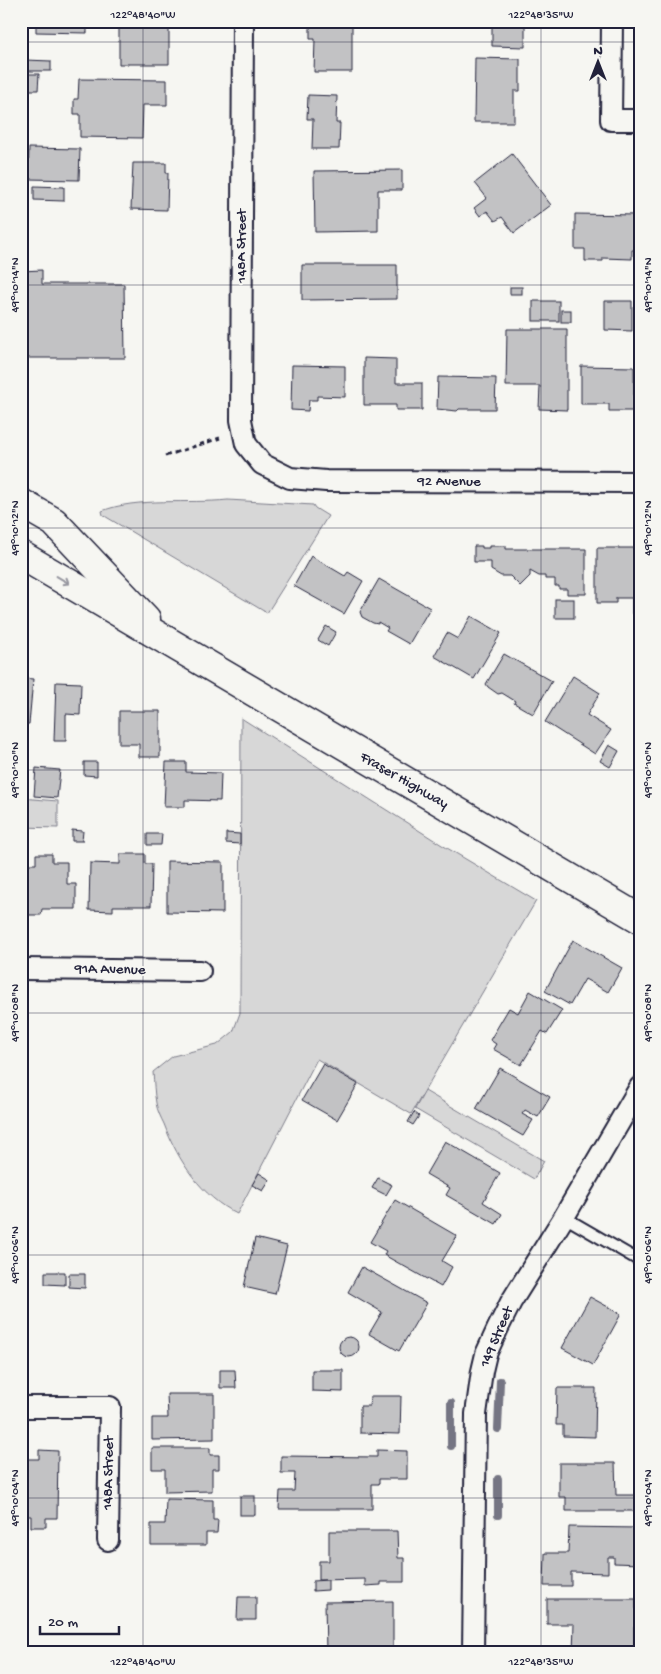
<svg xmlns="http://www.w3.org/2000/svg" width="661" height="1674" font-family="'Gochi Hand',sans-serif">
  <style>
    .green { fill: #d7d7d7; stroke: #7c7c89 }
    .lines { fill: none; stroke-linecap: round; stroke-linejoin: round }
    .stream { stroke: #757583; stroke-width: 8 }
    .building { fill: #c2c2c4; stroke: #22223b }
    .lane-casing { stroke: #22223b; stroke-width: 14 }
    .street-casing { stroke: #22223b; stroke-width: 24 }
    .primary-casing { stroke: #22223b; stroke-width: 31 }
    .path { stroke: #22223b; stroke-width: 3; stroke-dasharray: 5 4; stroke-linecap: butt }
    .lane { stroke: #f6f6f2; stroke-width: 10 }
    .street { stroke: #f6f6f2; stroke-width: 20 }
    .primary { stroke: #f6f6f2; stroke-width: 28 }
    .oneway { stroke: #9797a0 }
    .ticks { fill: none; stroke: #22223b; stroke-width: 1; stroke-opacity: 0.45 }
    .labels { text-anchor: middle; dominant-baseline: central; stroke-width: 4; stroke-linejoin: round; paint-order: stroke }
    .street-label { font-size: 15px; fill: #22223b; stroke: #f6f6f2 }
    .neatline { fill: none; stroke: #22223b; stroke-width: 2 }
    .ticks-label { font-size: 12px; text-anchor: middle; fill: #22223b }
  </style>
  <rect width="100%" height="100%" fill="#f6f6f2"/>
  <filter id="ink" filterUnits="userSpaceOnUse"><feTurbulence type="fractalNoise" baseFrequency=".02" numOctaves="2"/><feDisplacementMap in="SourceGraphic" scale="10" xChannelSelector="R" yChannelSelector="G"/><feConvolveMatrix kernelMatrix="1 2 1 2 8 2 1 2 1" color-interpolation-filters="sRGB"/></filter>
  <g filter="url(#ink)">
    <!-- green -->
    <g class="green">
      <path d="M 228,500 L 313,505 L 315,508 L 328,516 L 267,613 L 103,515 L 102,511 C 137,497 189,504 228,500 Z"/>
      <path d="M 241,718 L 442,845 L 536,901 L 411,1114 L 317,1059 L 237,1214 C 202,1197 178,1161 164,1124 C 161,1118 157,1110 156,1103 C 154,1093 154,1082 153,1072 L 173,1056 L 217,1045 L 233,1032 L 240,1013 Z"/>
      <polygon points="21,798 58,801 58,828 21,827"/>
      <polygon points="425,1091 544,1161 534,1179 415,1109"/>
    </g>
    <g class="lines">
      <!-- stream -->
      <g class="stream">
        <polyline points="498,1429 500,1381"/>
        <polyline points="451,1446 451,1403"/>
        <polyline points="498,1515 498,1479"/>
      </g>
    </g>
    <!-- building -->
    <g class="building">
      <polygon points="36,21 87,21 87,33 36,32"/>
      <polygon points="133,21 169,21 169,64 119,64 119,28 133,28"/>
      <polygon points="492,21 525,21 525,47 492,46"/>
      <polygon points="310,23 352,24 352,72 314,72 315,39 310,39"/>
      <polygon points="475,58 520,59 520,91 514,91 514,122 474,122"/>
      <polygon points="25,60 51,61 51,71 25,71"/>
      <polygon points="21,74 39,74 38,90 21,90"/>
      <polygon points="79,79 167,80 167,105 143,105 142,138 80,137 80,114 74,114 74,99 78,99"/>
      <polygon points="308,95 337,96 336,123 340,123 339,149 312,149 313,119 307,119"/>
      <polygon points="29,148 80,149 79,180 28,179"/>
      <polygon points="512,154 551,205 514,233 502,217 495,221 487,211 480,216 474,208 487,198 475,183"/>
      <polygon points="133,163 166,163 166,173 168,173 167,210 131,209"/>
      <polygon points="402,170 402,190 378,190 378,231 315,232 314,171"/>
      <polygon points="34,186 64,187 64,201 34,200"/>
      <polygon points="575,214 636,215 636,250 632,250 632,259 603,258 603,261 585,261 585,249 575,249"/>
      <polygon points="302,265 397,265 397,299 302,300"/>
      <polygon points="42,270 42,284 124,284 125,358 21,358 21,271"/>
      <rect x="510" y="287" width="12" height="7"/>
      <rect x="533" y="301" width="26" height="20"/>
      <polygon points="605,301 632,301 632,331 605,330"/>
      <rect x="561" y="310" width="10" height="12"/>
      <polygon points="507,329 567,329 567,410 539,409 540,386 506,386"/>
      <polygon points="364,358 396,359 396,383 422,383 422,410 396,410 396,405 364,405"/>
      <polygon points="292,365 345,366 345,397 317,396 317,400 309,400 308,411 291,410"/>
      <polygon points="581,366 634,367 634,411 609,411 609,404 581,404"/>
      <polygon points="438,377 496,378 495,409 459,409 457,411 437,409"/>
      <polygon points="474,546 482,546 482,548 489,548 489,546 506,546 506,549 586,549 586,594 567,594 567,589 559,589 559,586 555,586 555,579 545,579 545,576 539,576 530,571 530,576 520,586 510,576 501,576 491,570 491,562 474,562"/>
      <polygon points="597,548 637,548 637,552 640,552 640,613 632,614 632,598 616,598 616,603 597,603"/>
      <polygon points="311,556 345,576 348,572 363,581 344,614 294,586"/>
      <polygon points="379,579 430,608 409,644 386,631 388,628 378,622 378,624 373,623 362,617 360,612"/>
      <rect x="555" y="599" width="19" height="19"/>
      <polygon points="471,616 501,633 474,679 434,656 447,633 458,639"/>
      <polygon points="326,626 336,632 328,646 318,640"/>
      <polygon points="504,654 552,681 533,714 514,703 515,701 502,693 498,694 488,687 486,684"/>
      <polygon points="573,676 600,693 587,715 611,730 595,754 545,722"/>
      <polygon points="21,678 33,679 29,724 21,724"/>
      <polygon points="56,682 81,683 80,715 66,714 66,741 54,741"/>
      <polygon points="119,711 160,711 160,757 139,757 139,744 119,744"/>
      <polygon points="609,745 619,751 610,767 600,761"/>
      <polygon points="84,762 97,762 97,776 84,775"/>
      <polygon points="166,762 186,762 186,772 221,773 220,801 185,800 185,807 164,807"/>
      <polygon points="36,768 60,770 57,798 34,796"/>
      <polygon points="72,830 83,831 82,841 72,841"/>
      <polygon points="226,833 240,834 240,844 226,843"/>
      <polygon points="147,834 162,834 161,845 147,845"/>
      <polygon points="36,854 52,854 52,862 67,862 67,884 76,884 76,909 42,909 41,915 21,915 21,864 36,864"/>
      <polygon points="120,854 145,854 145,864 152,864 151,906 113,906 113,911 89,910 90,863 120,864"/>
      <polygon points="167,861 223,862 223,913 167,912"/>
      <polygon points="573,940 622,968 608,992 585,979 570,1005 545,991"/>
      <polygon points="530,991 562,1010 547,1034 542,1031 521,1065 493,1049 496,1044 490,1040 509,1008 518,1013"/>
      <polygon points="323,1064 358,1084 337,1120 302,1100"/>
      <polygon points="500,1068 550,1097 538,1117 525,1110 522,1114 533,1120 523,1136 476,1109"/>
      <polygon points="414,1112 419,1116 413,1125 408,1122"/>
      <polygon points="445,1141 500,1173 483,1202 502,1214 496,1224 446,1195 450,1188 426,1174"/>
      <polygon points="259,1173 270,1180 263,1191 252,1185"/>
      <polygon points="378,1178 392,1185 386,1195 372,1188"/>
      <polygon points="395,1200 457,1236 442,1261 452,1267 441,1287 384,1255 386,1251 370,1242"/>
      <polygon points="640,1220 640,1235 633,1231"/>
      <polygon points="255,1238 287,1246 275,1294 244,1287"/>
      <polygon points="362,1267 427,1303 399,1351 369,1334 382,1312 348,1292"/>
      <polygon points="45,1272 65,1272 65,1285 45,1284"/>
      <polygon points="69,1274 85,1274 85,1288 69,1287"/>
      <polygon points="590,1297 621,1314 593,1365 562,1348"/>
      <circle cx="349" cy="1347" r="10"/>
      <polygon points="220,1370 235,1370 236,1388 220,1388"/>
      <polygon points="312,1370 343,1370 343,1392 312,1391"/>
      <polygon points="557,1388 596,1388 595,1437 563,1436 563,1425 556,1425"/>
      <polygon points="167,1394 214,1394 214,1439 152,1440 152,1418 168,1418"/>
      <polygon points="370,1396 401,1396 400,1434 360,1433 360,1406 369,1406"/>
      <polygon points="152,1448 210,1448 210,1455 219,1455 219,1469 212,1469 212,1491 165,1492 165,1469 152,1469"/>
      <polygon points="39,1450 58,1451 57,1518 46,1518 46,1527 31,1527 31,1516 21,1516 21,1459 39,1459"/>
      <polygon points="377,1450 407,1451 407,1479 379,1479 379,1484 372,1484 372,1509 279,1509 280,1491 294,1491 295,1473 281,1473 281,1456 377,1457"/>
      <polygon points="559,1463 615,1463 616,1495 639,1495 639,1511 566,1511 566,1497 559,1497"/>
      <rect x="240" y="1496" width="15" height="19"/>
      <polygon points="166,1499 213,1500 213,1520 218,1520 217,1533 206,1533 206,1545 151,1545 151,1524 165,1524"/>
      <polygon points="569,1527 639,1528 639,1564 614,1563 614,1557 608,1557 608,1573 571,1572 571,1586 544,1586 545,1553 568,1553"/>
      <polygon points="329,1531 397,1531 398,1558 404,1558 404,1582 381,1582 381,1585 365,1586 365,1579 319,1580 319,1561 329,1561"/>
      <polygon points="328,1580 328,1590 313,1591 313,1581"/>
      <polygon points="238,1597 256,1597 256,1620 237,1620"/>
      <polygon points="547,1599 636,1599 636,1627 634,1627 634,1653 573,1653 574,1624 547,1624"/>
      <polygon points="393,1601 393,1652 326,1653 325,1602"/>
    </g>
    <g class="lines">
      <defs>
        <polyline id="lane" points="564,1217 640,1261"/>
        <g id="street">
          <polyline points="243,21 241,420 246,444 262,464 290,478 326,481 640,482"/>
          <polyline points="612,21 611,120 640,120"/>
          <polyline points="21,969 200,971"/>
          <polyline points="21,1407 110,1407 108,1540"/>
          <polyline points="473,1653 476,1414 482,1371 486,1354 498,1328 511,1302 564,1217 640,1087"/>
        </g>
        <g id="primary">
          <polyline points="21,503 54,522 146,619"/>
          <polyline points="21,555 640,919"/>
        </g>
      </defs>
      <!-- lane casing -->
      <use href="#lane" class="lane-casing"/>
      <!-- street casing -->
      <use href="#street" class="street-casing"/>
      <!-- primary casing -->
      <use href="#primary" class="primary-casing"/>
      <!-- path -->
      <polyline class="path" points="165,456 220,438"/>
      <!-- lane -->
      <use href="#lane" class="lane"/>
      <!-- street -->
      <use href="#street" class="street"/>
      <!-- primary -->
      <use href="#primary" class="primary"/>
    </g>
    <!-- one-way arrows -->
    <defs><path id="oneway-shaft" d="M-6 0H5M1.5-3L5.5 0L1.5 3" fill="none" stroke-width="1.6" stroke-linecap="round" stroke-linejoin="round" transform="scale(1.25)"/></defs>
    <use class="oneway" href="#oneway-shaft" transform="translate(63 580) rotate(31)"/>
  </g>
  <!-- ticks -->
  <path class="ticks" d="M 143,21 L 143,1653M 541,21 L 541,1653M 21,42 L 640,42M 21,285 L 640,285M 21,528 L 640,528M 21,770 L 640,770M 21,1013 L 640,1013M 21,1255 L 640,1255M 21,1498 L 640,1498"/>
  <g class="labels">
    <!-- street labels -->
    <g class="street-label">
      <text transform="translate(242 246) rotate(-90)">148A Street</text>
      <text x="449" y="482">92 Avenue</text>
      <text transform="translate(404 781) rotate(30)">Fraser Highway</text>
      <text transform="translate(110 970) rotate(1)">91A Avenue</text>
      <text transform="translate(497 1337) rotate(-67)">149 Street</text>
      <text transform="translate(109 1473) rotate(-89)">148A Street</text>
    </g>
  </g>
  <!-- margin -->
  <rect width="661" height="1674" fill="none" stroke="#f6f6f2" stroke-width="55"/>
  <!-- north arrow -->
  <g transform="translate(598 62)" stroke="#f6f6f2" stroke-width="4" paint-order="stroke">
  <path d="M0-4L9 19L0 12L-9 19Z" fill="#22223b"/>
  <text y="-8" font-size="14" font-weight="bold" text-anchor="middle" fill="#22223b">N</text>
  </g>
  <!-- scale -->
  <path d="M40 1626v8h79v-8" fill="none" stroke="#22223b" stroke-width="2.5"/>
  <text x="48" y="1626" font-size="15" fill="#22223b" stroke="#f6f6f2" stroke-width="4" paint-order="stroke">20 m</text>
  <rect x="28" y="28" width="606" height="1618" class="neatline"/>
  <g class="ticks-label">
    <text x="143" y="18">122°48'40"W</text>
    <text x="541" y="18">122°48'35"W</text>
    <text transform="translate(14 285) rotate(-90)" y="4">49°10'14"N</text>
    <text transform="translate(647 285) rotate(-90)" y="4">49°10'14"N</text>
    <text transform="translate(14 528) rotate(-90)" y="4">49°10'12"N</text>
    <text transform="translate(647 528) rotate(-90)" y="4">49°10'12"N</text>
    <text transform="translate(14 770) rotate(-90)" y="4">49°10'10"N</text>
    <text transform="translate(647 770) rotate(-90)" y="4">49°10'10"N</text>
    <text transform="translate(14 1013) rotate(-90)" y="4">49°10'08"N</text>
    <text transform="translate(647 1013) rotate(-90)" y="4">49°10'08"N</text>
    <text transform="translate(14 1255) rotate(-90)" y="4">49°10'06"N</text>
    <text transform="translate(647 1255) rotate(-90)" y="4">49°10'06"N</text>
    <text transform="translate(14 1498) rotate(-90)" y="4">49°10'04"N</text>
    <text transform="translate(647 1498) rotate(-90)" y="4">49°10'04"N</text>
    <text x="143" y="1665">122°48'40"W</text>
    <text x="541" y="1665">122°48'35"W</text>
  </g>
</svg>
